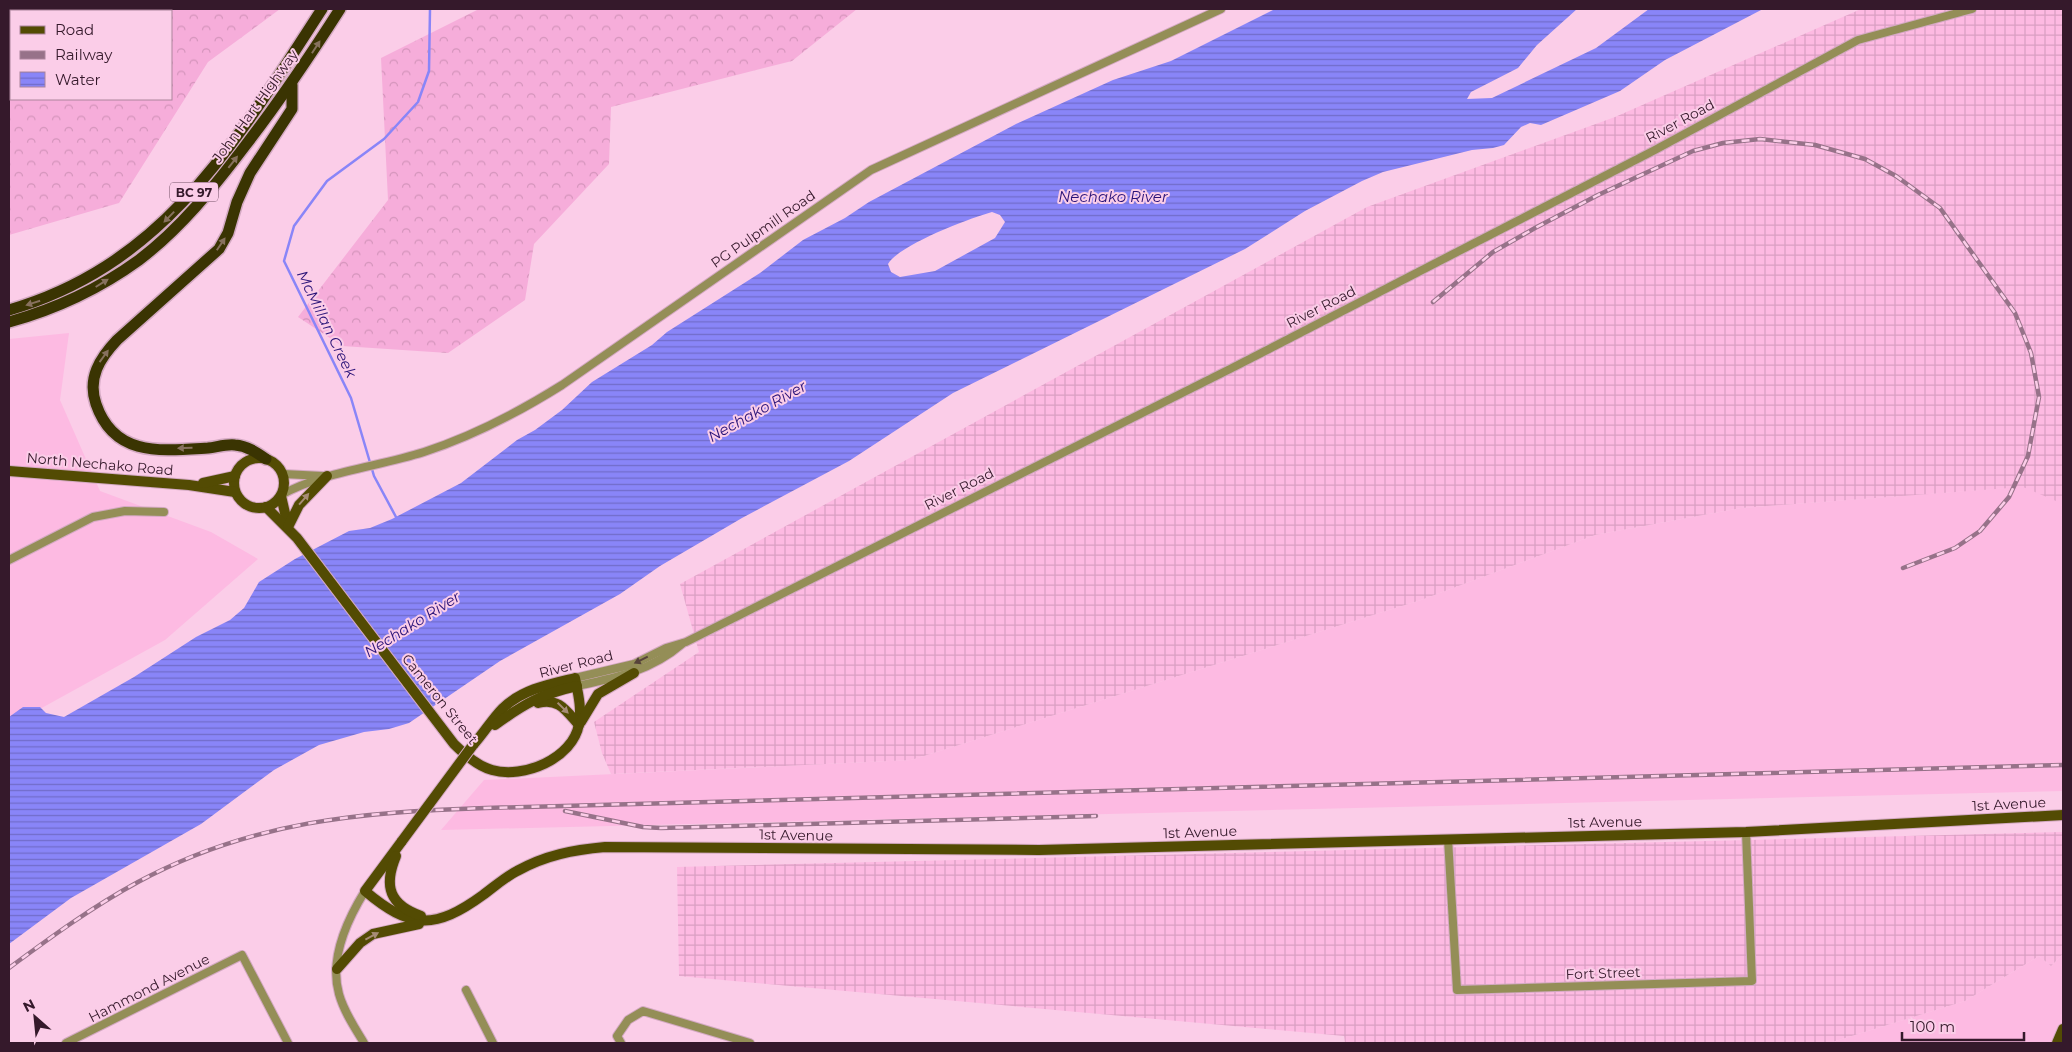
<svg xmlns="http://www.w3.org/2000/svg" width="2072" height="1052" font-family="Montserrat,sans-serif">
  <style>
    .built { fill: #fdbae2 }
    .industrial { fill: url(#industrial-grid) }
    .forest { fill: url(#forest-crowns); fill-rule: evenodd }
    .water { fill: url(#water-rules); fill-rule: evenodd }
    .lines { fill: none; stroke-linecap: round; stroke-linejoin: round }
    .stream { stroke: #8985f8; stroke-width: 2.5 }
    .minor-casing { stroke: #d3a9c2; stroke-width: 10 }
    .major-casing { stroke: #d3a9c2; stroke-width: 12 }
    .highway-casing { stroke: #d3a9c2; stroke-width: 14 }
    .minor { stroke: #948e57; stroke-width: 8 }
    .major { stroke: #534b03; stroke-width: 10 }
    .highway { stroke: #3a3402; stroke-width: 11 }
    .rail-casing { stroke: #977289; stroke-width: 4.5 }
    .rail { stroke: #fbcde8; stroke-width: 2.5; stroke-dasharray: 8; stroke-linecap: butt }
    .major-bridge-casing { stroke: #d3a9c2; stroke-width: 12; stroke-linecap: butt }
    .major-bridge { stroke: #534b03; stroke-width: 10 }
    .oneway { fill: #87715e }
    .oneway2 { fill: #a78c76 }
    .oneway3 { fill: #56423a }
    .labels { text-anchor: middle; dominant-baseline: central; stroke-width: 4; stroke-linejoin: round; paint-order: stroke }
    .shield { fill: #fbcde8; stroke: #704f64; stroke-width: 1 }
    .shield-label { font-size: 12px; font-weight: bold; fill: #35192b }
    .street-label { font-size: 14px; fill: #35192b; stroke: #fbcde8 }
    .water-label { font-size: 15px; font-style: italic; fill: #2a1378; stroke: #fbcde8 }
  </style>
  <defs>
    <pattern id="industrial-grid" width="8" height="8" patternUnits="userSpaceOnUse" patternTransform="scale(1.25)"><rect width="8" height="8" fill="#fdbae2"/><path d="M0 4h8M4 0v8" fill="none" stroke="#d99fc2"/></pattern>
    <pattern id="forest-crowns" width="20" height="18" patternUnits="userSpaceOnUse" patternTransform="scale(1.25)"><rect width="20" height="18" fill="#f6adda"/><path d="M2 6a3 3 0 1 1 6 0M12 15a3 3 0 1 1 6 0" fill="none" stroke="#d494bb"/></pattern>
    <pattern id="water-rules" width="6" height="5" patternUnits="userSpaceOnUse" patternTransform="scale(1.25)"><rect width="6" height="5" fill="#8985f8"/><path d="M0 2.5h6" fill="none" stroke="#716cc9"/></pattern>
  </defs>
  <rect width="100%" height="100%" fill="#fbcde8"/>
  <!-- built -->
  <g class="built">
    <polygon points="69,333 60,400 100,491 211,532 258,559 165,640 9,726 9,339"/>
    <polygon points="2032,486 2063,502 2063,791 441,830 484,780 911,760 1421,600 1595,535 1741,508"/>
    <polygon points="2063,954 2063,1043 1829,1043 1965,1001 2039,956 2051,966"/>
  </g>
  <!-- industrial -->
  <g class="industrial">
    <polygon points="1861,9 2063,9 2063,504 2023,487 1741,508 1595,535 1421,600 911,760 611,774 602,753 594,722 699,652 680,584 1367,207 1615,117"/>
    <polygon points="2063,832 2063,954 2051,966 2039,956 1965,1001 1829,1043 1345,1043 1344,1036 679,976 677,867"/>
  </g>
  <!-- forest -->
  <g class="forest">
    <path d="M 9,9 L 280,9 L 208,62 L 119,203 L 9,235 ZM 11,11 L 171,11 L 171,99 L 11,99 Z"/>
    <polygon points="479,9 857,9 792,61 611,107 609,164 534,244 525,300 448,353 342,346 298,317 388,200 381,58"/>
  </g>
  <!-- water -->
  <path class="water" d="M 1275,9 L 1577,9 L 1537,45 L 1518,68 L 1471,92 L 1467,99 L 1492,98 L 1596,48 L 1649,9 L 1763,9 L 1665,60 L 1620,91 L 1541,125 L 1530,123 L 1521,127 L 1504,145 L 1493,148 L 1472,150 L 1383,172 L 1362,181 L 1305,211 L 1245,249 L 953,393 L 849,461 L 742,518 L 660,566 L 620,594 L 500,661 L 409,723 L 389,729 L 364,732 L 319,745 L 274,770 L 201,824 L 71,898 L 9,944 L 9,717 L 23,707 L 40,707 L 46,713 L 64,717 L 134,677 L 196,637 L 230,620 L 244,608 L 259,582 L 295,559 L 349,531 L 370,528 L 392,519 L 461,483 L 517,440 L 535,430 L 562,410 L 592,382 L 652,345 L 667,332 L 760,273 L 803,240 L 845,218 L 869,202 L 1016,124 L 1113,80 L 1171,61 ZM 992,212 L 1000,215 L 1005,222 L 995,238 L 935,271 L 900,277 L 891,272 L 888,264 C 899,245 970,218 992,212 Z"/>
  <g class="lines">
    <!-- stream -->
    <polyline class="stream" points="396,517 374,476 351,398 284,261 294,226 327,181 384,139 418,102 429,71 430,9"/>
    <defs>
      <g id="minor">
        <polyline points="283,474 323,476"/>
        <path d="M 281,495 C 325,471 377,467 424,452 C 473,436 519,412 562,385 L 871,170 L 1221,9"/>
        <polyline points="9,560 93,517 125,511 164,512"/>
        <polyline points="575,678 634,664 666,648 686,642 1232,368 1653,151 1858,40 1972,9"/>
        <path d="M 577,686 C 615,678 651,671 682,644"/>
        <polyline points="1448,839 1457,990 1752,981 1746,832"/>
        <polyline points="466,990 493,1043"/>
        <polyline points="66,1043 242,955 288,1043"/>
        <path d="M 364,1043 C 355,1028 344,1012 339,994 C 329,959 347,920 365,891"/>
        <polyline points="621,1043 617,1036 628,1020 643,1011 750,1043"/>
      </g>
      <g id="major">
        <circle cx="259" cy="483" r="25"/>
        <polyline points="9,471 189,485 235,492"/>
        <polyline points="203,483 235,476"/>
        <polyline points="281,496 288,526"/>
        <path d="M 266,507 L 297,538 L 454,744 C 464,754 477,766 492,770 C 523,779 573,759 579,724 C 582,709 578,693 575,678 C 550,684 523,689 503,708 C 492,719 484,733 473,745"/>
        <polyline points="288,527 299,505 327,476"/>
        <path d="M 538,703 C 559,697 567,712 579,725"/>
        <polyline points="581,722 598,694 634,673"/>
        <path d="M 495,725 C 524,704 541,694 577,686"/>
        <path d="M 402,841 L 365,891 C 410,929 435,930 483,895 C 494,887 505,877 517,871 C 546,855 573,850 605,847 L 1039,850 L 1746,832 L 2063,815"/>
        <path d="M 396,856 C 383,887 390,905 421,916"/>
        <polyline points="337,969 360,943 373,934 419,924"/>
        <polyline points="2057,1043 2063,1029"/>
      </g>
      <g id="highway">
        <path d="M 9,310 C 167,264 238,138 322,9"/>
        <path d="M 9,322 C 56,309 99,289 139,260 C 180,229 214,187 245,146 C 279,102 310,56 340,9"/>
        <path d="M 266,459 C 256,452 247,446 235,445 C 226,444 217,447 208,448 C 161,451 114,457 96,404 C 87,378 100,358 117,340 L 219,249 L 228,233 L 237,202 L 250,173 L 292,109 L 292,85"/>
      </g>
    </defs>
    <!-- minor casing -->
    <use href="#minor" class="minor-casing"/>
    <!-- major casing -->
    <use href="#major" class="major-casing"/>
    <!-- highway casing -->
    <use href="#highway" class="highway-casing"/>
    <!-- minor -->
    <use href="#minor" class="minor"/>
    <!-- major -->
    <use href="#major" class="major"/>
    <!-- highway -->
    <use href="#highway" class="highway"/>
    <defs>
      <g id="rail">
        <polyline points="1433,302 1493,252 1535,228 1598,195 1693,151 1723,143 1760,139 1815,145 1865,159 1896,176 1940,208 2015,313 2031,353 2039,397 2028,456 2009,497 1980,531 1955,548 1903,568"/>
        <polyline points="565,811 643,827 661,828 1096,816"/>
        <path d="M 9,968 C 51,937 92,907 138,882 C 251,821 361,812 486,808 L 2063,765"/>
      </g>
    </defs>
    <!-- rail casing -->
    <use href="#rail" class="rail-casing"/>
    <!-- rail -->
    <use href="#rail" class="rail"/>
    <defs>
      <polyline id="major-bridge" points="402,841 473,745"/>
    </defs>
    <!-- major-bridge casing -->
    <use href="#major-bridge" class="major-bridge-casing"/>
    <!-- major-bridge -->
    <use href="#major-bridge" class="major-bridge"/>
  </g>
  <!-- one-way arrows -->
  <defs><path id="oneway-solid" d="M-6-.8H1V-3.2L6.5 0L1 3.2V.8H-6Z" transform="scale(1.25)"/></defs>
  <g class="oneway">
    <use href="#oneway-solid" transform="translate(316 47) rotate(-57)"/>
    <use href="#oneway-solid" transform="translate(233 162) rotate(-52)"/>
    <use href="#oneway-solid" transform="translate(169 217) rotate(134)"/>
    <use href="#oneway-solid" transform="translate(221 244) rotate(-56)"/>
    <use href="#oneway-solid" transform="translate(102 283) rotate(-32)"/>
    <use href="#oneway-solid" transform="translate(33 303) rotate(163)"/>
    <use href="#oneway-solid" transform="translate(104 356) rotate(-54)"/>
    <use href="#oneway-solid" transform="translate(185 448) rotate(179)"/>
  </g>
  <g class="oneway2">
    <use href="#oneway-solid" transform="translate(304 499) rotate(-49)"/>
    <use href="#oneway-solid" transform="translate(563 708) rotate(44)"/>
    <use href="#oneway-solid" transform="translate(372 936) rotate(-28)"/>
  </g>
  <use class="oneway3" href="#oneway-solid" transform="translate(641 660) rotate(154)"/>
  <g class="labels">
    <!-- shield labels -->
    <rect class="shield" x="170" y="182.5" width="48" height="19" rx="4"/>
    <g class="shield-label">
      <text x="194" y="192">BC 97</text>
    </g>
    <!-- street labels -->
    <g class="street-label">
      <text transform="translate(255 106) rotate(-54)">John Hart Highway</text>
      <text transform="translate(1680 121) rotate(-28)">River Road</text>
      <text transform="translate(763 229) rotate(-35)">PG Pulpmill Road</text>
      <text transform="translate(1321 307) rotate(-27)">River Road</text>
      <text transform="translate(100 464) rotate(5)">North Nechako Road</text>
      <text transform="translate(959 489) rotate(-27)">River Road</text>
      <text transform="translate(576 664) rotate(-14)">River Road</text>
      <text transform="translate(440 699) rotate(51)">Cameron Street</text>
      <text transform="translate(2009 804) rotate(-3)">1st Avenue</text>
      <text transform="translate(1605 822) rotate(-1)">1st Avenue</text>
      <text transform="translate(1200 832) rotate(-2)">1st Avenue</text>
      <text transform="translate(796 835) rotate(1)">1st Avenue</text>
      <text transform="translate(1603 973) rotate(-2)">Fort Street</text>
      <text transform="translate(149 988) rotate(-27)">Hammond Avenue</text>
    </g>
    <!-- water labels -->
    <g class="water-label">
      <text x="1113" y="196">Nechako River</text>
      <text transform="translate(327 324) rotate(64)">McMillan Creek</text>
      <text transform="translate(757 411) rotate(-29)">Nechako River</text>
      <text transform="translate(412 624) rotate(-32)">Nechako River</text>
    </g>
  </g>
  <!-- border -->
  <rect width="2072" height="1052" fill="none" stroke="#35192b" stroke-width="20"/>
  <!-- legend -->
  <rect x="10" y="10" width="162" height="90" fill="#fbcde8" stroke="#ac859c"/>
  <rect x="20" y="26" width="25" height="8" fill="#534b03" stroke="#ac859c"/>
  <text x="55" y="35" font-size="15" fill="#35192b">Road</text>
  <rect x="20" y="51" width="25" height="8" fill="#977289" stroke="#ac859c"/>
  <text x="55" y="60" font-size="15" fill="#35192b">Railway</text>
  <rect x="20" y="72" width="25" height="15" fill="url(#water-rules)" stroke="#ac859c"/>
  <text x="55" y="85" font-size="15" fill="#35192b">Water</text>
  <!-- north arrow -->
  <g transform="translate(35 1017) rotate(333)" stroke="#fbcde8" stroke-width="4" paint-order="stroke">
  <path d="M0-4L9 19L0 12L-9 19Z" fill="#35192b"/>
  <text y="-8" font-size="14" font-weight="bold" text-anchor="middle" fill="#35192b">N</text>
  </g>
  <!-- scale -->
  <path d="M1902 1032v8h122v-8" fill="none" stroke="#35192b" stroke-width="2.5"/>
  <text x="1910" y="1032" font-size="15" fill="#35192b" stroke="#fbcde8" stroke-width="4" paint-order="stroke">100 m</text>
</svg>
